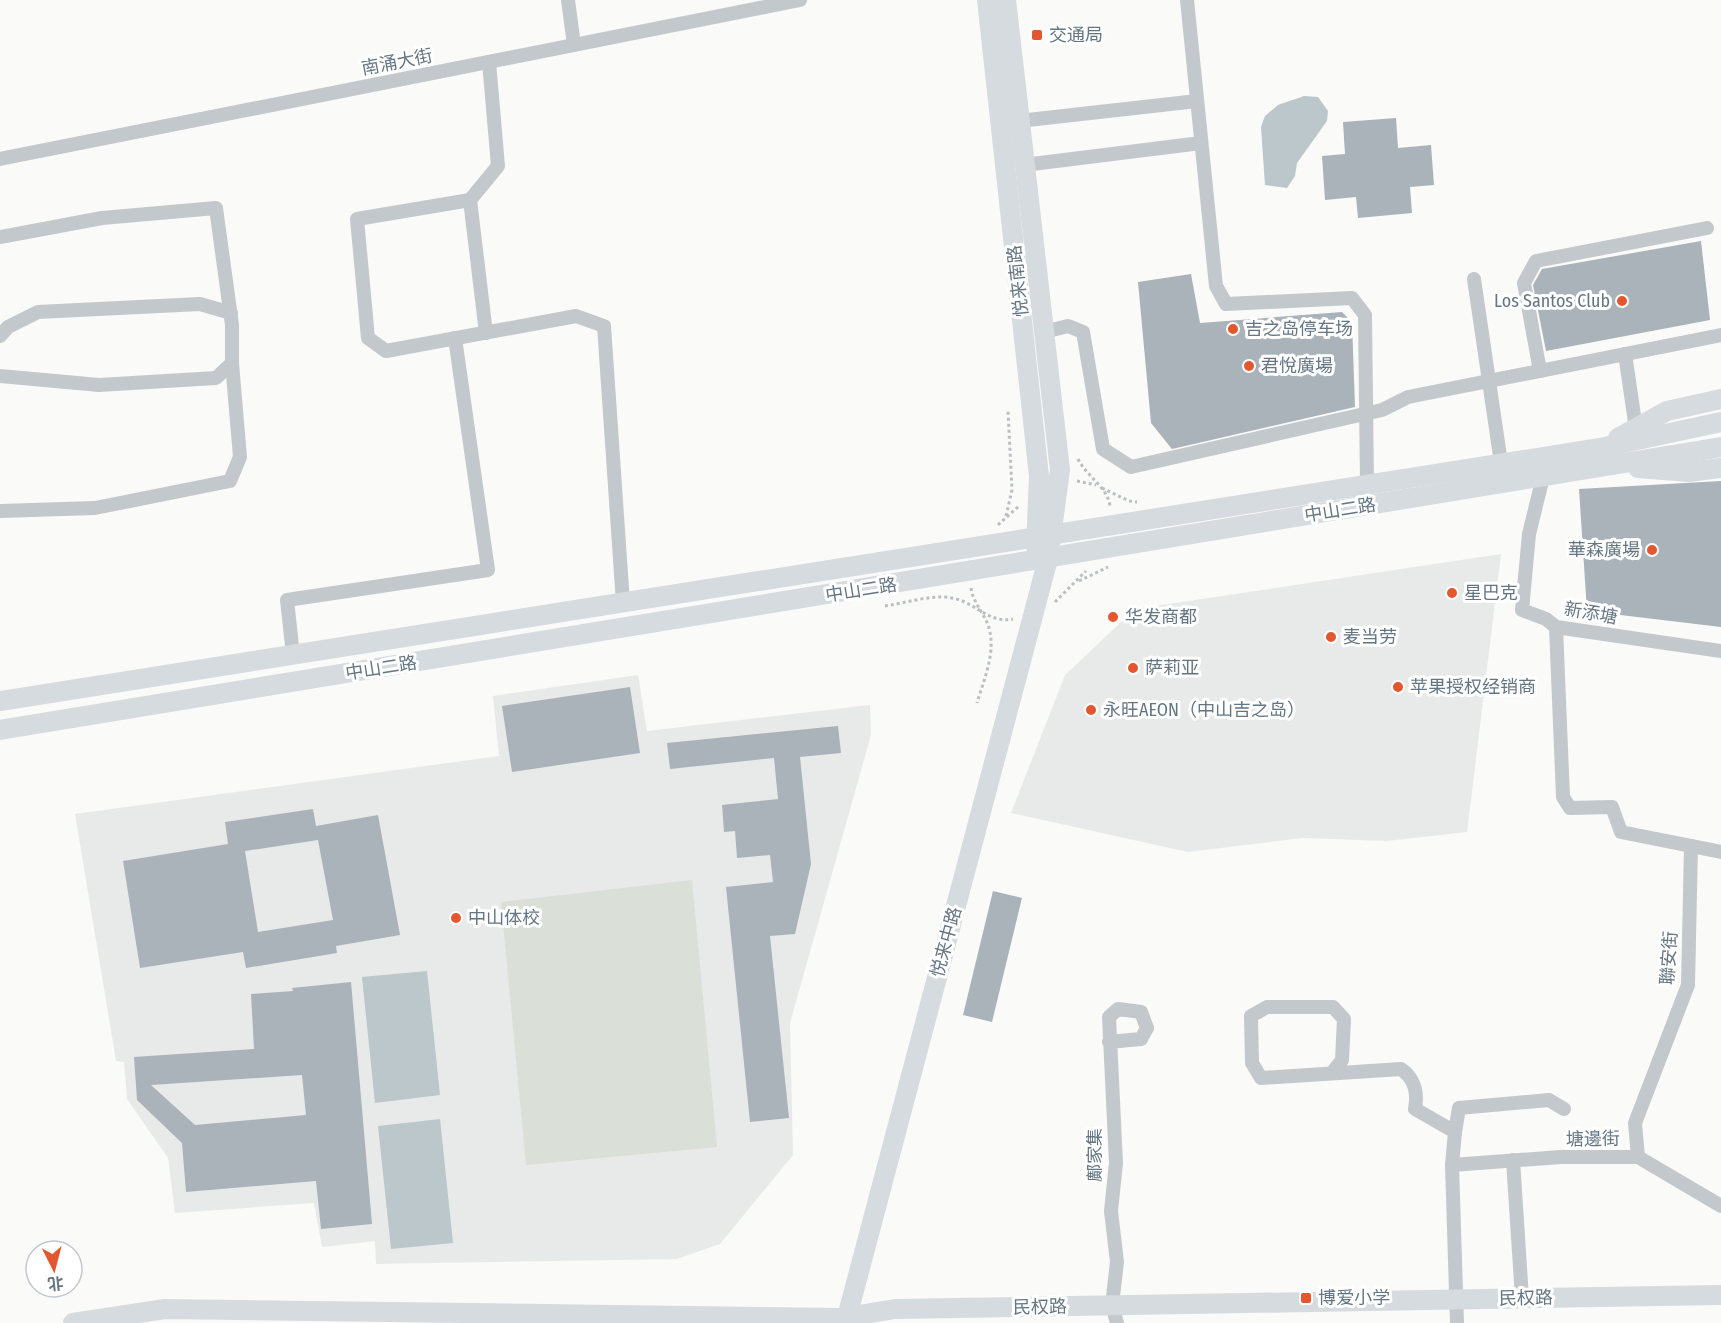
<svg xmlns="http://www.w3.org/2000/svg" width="1721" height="1323" font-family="'Fira Sans Condensed','Noto Sans SC',sans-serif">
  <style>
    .built { fill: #e8e9e9 }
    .green { fill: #dadfd7 }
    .water { fill: #bbc7cb }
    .building { fill: #aab3b9; fill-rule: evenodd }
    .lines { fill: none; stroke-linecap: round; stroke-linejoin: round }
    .path { stroke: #bbbfc2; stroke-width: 3; stroke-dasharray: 3 3; stroke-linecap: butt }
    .street { stroke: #c3c8cc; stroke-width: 14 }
    .secondary { stroke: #d6dbdf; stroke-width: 20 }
    .poi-dot { fill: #e4572e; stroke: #fff; stroke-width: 2 }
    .labels { text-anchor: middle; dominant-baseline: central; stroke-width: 6; stroke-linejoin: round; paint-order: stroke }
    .poi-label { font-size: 18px; fill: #657683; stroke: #fff; text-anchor: start }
    .street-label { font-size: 18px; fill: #657683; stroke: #fff }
  </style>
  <rect width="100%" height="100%" fill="#fafaf8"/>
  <!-- built -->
  <g class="built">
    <polygon points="1501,554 1467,832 1387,841 1302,838 1188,852 1011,813 1065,675 1135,609"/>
    <polygon points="638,675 647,731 870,705 871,735 790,1023 793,1155 720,1244 677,1259 376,1264 375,1241 322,1247 314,1203 175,1213 168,1158 127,1099 124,1062 116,1061 75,814 499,756 493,696"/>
  </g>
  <!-- green -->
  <polygon class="green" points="692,880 717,1147 526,1165 501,902"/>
  <!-- water -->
  <g class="water">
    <polygon points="1304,96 1318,97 1328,111 1327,121 1297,163 1295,176 1287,188 1265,185 1261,127 1265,116 1278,105"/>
    <polygon points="427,971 440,1095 375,1103 362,977"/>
    <polygon points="440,1119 453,1243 391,1249 378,1126"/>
  </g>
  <!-- building -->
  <g class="building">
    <polygon points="1396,118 1398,148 1431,145 1434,185 1410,187 1412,213 1358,218 1356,197 1325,200 1322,156 1345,154 1343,122"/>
    <polygon points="1701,241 1710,320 1546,351 1533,285 1542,269"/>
    <polygon points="1191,274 1200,323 1342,312 1352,322 1355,407 1172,449 1151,423 1138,282"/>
    <polygon points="1721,481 1721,627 1587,611 1579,489"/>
    <polygon points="630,687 640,753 512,772 502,706"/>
    <polygon points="838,726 841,753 800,757 811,864 795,934 770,936 789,1118 750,1122 726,887 773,882 770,855 737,858 735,831 724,832 722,805 778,799 774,758 670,769 667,743"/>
    <path d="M 313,809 L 316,826 L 378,815 L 400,935 L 336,946 L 337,953 L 246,968 L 243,952 L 140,968 L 123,861 L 228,844 L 225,822 ZM 318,840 L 333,920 L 258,932 L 245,851 Z"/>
    <polygon points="993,891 1022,898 992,1022 963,1015"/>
    <path d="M 351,982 L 372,1224 L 321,1229 L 316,1181 L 186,1192 L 182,1143 L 137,1100 L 134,1057 L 254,1049 L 251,994 L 293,991 L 292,988 ZM 302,1075 L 306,1115 L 195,1125 L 151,1085 Z"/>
  </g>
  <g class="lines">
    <!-- path -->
    <g class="path">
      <path d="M 1078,459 C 1086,476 1109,488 1110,507"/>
      <polyline points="1077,481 1096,485"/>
      <polyline points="1102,488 1129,501 1137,502"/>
      <polyline points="1006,516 1012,490 1008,411"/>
      <polyline points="998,525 1019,506"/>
      <polyline points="1079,581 1108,567"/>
      <path d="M 971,588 C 973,603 985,614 989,628 C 996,653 984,679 977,703"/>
      <polyline points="1055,602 1086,571"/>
      <path d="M 885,606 C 906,603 932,594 952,598 C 976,602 988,624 1013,619"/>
    </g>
    <!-- street -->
    <g class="street">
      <polyline points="568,0 574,45"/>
      <polyline points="1187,0 1216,286 1226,304 1352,298 1365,315 1367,485"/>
      <polyline points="1019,121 1197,101"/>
      <polyline points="0,159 800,0"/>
      <polyline points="1024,165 1201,143"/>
      <polyline points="470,200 357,219 368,338 386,351 576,316 604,326 623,603"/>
      <polyline points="0,237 102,218 216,208 232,325 232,363 240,457 230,481 95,508 0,511"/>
      <polyline points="1474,279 1501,463"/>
      <polyline points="1044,332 1068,326 1083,332 1103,449 1131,467 1382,410 1408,397 1721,335"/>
      <polyline points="486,333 470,200 498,166 489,62"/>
      <polyline points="0,336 8,327 38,312 200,304 231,313"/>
      <polyline points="1625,354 1636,429"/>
      <polyline points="1540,371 1524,283 1536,261 1707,228"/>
      <polyline points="0,376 99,385 216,378 232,363"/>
      <polyline points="1543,477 1529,534 1522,610 1546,619 1556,627 1721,651"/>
      <polyline points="1556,627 1563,797 1570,808 1612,807 1621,832 1721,852"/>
      <polyline points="293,655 287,600 488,570 455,338"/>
      <polyline points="1109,1042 1141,1039 1147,1028 1141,1012 1118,1009 1109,1017 1116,1163 1111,1211 1117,1262 1112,1305 1117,1323"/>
      <path d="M 1332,1073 L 1342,1060 L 1344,1019 L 1333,1007 L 1267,1007 L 1251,1016 L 1252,1063 L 1261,1078 L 1401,1069 C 1415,1079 1418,1092 1415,1109 L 1455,1132 L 1452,1165 L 1457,1323"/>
      <polyline points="1455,1132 1459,1108 1549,1100 1564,1109"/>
      <polyline points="1638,1157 1635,1123 1688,985 1691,846"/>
      <polyline points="1513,1160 1522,1298"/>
      <polyline points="1452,1165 1561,1157 1638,1157 1721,1206"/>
    </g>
    <!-- secondary -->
    <g class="secondary">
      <polyline points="987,0 1039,476 1036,547"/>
      <polyline points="1618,438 1667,411 1721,399"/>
      <polyline points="1638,468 1689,472 1721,468"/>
      <polyline points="0,701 1600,448 1721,422"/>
      <polyline points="0,730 1721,447"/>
      <polyline points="840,1322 847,1317 1048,559 1060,470 1006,0"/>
      <polyline points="73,1323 165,1309 840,1318 895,1309 1721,1295"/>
    </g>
  </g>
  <!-- markers -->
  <g class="poi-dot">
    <rect x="1031" y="29" width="12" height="12" rx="3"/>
    <circle cx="1622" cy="301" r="6"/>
    <circle cx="1233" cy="329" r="6"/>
    <circle cx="1249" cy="366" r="6"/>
    <circle cx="1652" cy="550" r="6"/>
    <circle cx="1452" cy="593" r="6"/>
    <circle cx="1113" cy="617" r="6"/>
    <circle cx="1331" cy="637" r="6"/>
    <circle cx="1133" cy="668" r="6"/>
    <circle cx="1398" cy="687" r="6"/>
    <circle cx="1091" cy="710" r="6"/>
    <circle cx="456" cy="918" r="6"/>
    <rect x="1300" y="1292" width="12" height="12" rx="3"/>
  </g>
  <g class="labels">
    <!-- poi labels -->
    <g class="poi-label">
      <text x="1049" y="35">交通局</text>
      <text x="1610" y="301" text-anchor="end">Los Santos Club</text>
      <text x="1245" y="329">吉之岛停车场</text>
      <text x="1261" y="366">君悅廣場</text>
      <text x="1640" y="550" text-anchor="end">華森廣場</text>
      <text x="1464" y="593">星巴克</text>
      <text x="1125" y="617">华发商都</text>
      <text x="1343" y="637">麦当劳</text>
      <text x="1145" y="668">萨莉亚</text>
      <text x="1410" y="687">苹果授权经销商</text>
      <text x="1103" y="710">永旺AEON（中山吉之岛）</text>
      <text x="468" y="918">中山体校</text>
      <text x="1318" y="1298">博爱小学</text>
    </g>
    <!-- street labels -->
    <g class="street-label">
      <text transform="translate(397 62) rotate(-11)">南涌大街</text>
      <text transform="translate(1018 281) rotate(-96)">悦来南路</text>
      <text transform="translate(1340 510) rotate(-9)">中山二路</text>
      <text transform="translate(861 590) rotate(-9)">中山二路</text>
      <text transform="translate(1591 613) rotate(10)">新添塘</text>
      <text transform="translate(381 668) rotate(-9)">中山二路</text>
      <text transform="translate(946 942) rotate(-75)">悦来中路</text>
      <text transform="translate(1669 958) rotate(-86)">聯安街</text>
      <text transform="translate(1593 1139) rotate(-1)">塘邊街</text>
      <text transform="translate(1095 1155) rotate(-90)">鄺家集</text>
      <text transform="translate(1526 1298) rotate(-1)">民权路</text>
      <text transform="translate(1040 1307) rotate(-1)">民权路</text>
    </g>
  </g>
  <!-- north arrow -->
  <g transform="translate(54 1269) rotate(174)"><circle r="28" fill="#ffffff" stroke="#c1c8cd" stroke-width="1.5"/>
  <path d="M0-4.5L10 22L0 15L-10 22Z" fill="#e4572e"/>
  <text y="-9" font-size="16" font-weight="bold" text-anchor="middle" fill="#657683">北</text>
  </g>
</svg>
